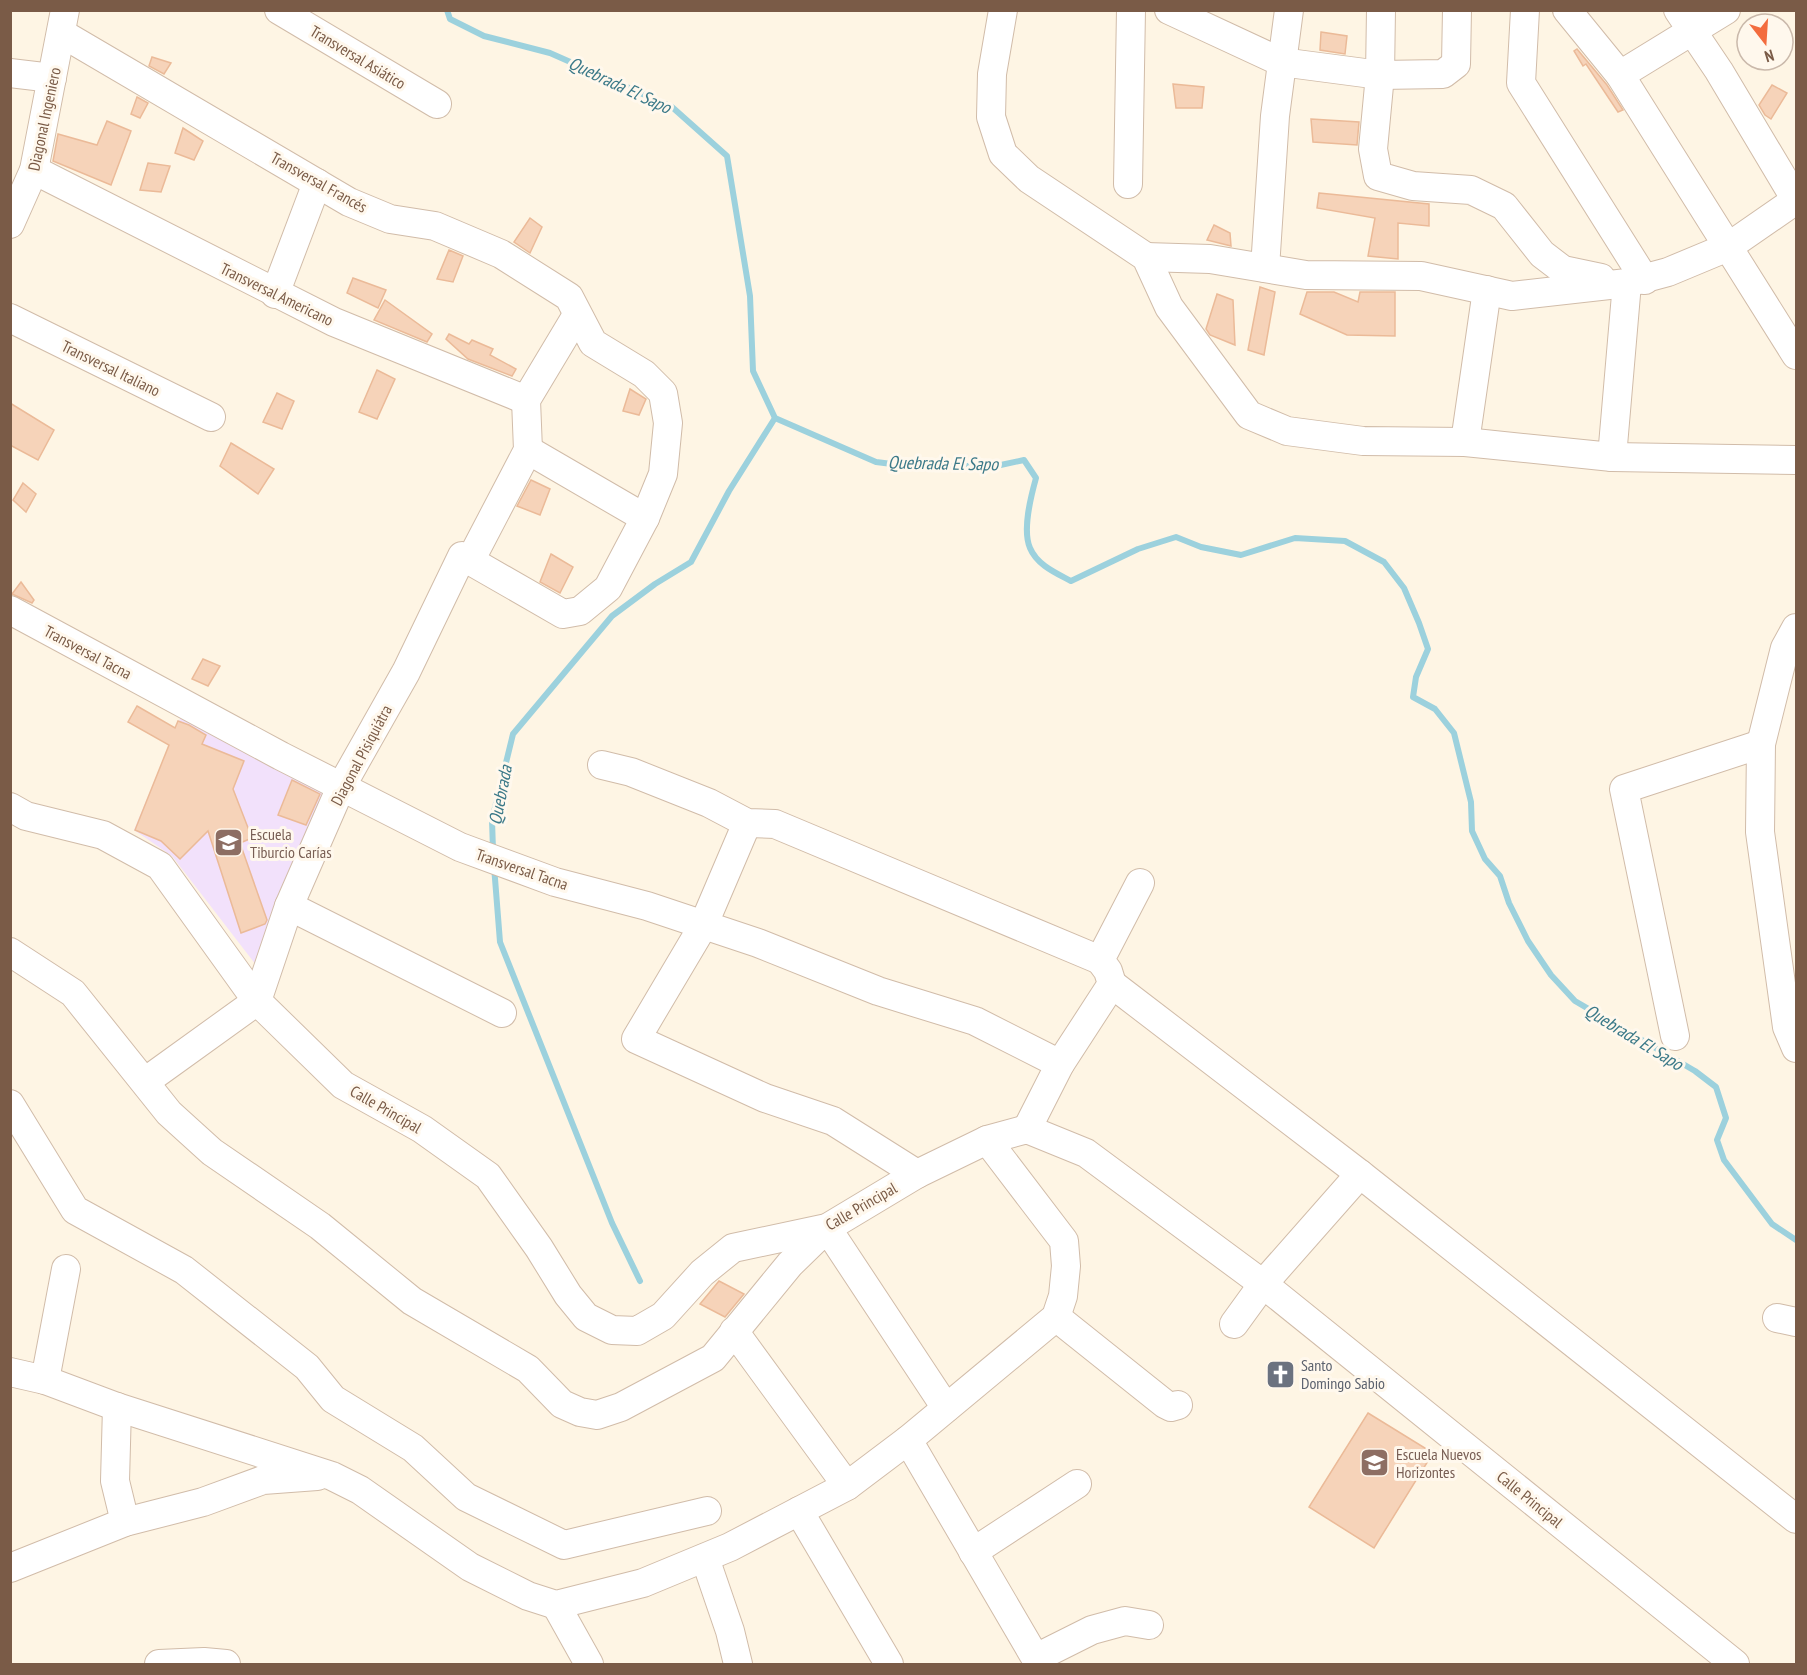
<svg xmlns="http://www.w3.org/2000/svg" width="1807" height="1675" font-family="'PT Sans Narrow',sans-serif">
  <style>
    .education { fill: #f2e1fb }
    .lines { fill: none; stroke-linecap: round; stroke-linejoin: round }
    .stream { stroke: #9cd1dd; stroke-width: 6 }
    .building { fill: #f6d3b9; stroke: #ebba98; stroke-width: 1.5 }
    .minor-casing { stroke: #d1bca9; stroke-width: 30 }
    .minor { stroke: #fff; stroke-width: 28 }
    .labels { text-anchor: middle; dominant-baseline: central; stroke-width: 6; stroke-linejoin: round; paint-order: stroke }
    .street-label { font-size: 16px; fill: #7a5b47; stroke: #fff8ed }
    .education-label { font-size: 16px; fill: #785e54; stroke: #fff8ed; text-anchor: start }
    .worship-label { font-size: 16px; fill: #5b616d; stroke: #fff8ed; text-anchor: start }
    .water-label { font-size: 18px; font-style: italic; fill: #3b7988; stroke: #fff8ed }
  </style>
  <rect width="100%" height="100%" fill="#fef5e4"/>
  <!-- education -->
  <polygon class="education" points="182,714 326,791 256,965 172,856 134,830"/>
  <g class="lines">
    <!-- stream -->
    <g class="stream">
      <path d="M 447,10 L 450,19 L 484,36 L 550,53 L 672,107 L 727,156 L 750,296 L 753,371 L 775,418 L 876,462 L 908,466 L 996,466 L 1024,460 L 1036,478 C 1031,496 1022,530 1030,548 C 1037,565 1056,573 1071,581 L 1138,549 L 1176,537 L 1201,547 L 1241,555 L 1295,538 L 1345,541 L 1384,562 L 1404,588 L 1419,623 L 1428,649 L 1416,677 L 1413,697 L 1435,709 L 1454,733 L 1471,802 L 1472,831 L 1485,859 L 1500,876 L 1509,903 L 1528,941 L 1551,975 L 1575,1001 L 1695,1071 L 1716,1087 L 1726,1118 L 1717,1140 L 1724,1160 L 1772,1224 L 1796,1240"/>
      <polyline points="493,850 492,820 513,734 612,616 655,584 691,562 729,491 775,418"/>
      <polyline points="494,866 500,942 612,1223 640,1281"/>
    </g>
  </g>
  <!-- building -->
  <g class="building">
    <polygon points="1321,32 1347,36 1345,54 1320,50"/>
    <polygon points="1577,49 1607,85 1623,110 1618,112 1586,64 1583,66 1574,51"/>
    <polygon points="152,57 171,63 164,74 149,66"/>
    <polygon points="1173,84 1204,87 1202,108 1176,108"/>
    <polygon points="1772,85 1787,93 1771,119 1765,115 1759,105"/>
    <polygon points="137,97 148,103 140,118 131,114"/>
    <polygon points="1311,119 1359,122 1357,145 1313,142"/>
    <polygon points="107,121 131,131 111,185 53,161 58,134 97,145"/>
    <polygon points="183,128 203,141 194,160 175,153"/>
    <polygon points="148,163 170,166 161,192 140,190"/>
    <polygon points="1319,193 1429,204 1429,226 1398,223 1398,259 1368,256 1375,218 1317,208"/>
    <polygon points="530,218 542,227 530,253 514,242"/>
    <polygon points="1214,225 1230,233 1231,246 1207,240"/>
    <polygon points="449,250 463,256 453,282 437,279"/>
    <polygon points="353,278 386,290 378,308 347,293"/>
    <polygon points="1260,287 1275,292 1264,355 1248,350"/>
    <polygon points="1307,292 1334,292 1358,302 1360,292 1395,292 1395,336 1347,335 1300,314"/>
    <polygon points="1217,294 1233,300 1235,345 1210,335 1206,329"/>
    <polygon points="385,300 432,334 427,342 374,320"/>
    <polygon points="449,334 469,344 472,340 493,349 490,355 516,369 512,376 468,359 446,339"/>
    <polygon points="377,370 395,379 377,419 359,412"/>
    <polygon points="630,389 646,399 639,415 623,411"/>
    <polygon points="277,393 294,401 282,429 263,422"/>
    <polygon points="10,403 54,430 38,460 10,445"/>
    <polygon points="231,443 274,469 258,494 220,466"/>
    <polygon points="531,480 550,489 540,515 517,506"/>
    <polygon points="23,483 36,494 26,512 13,500"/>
    <polygon points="551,554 573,567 560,593 540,582"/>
    <polygon points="21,582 34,600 32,603 12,594"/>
    <polygon points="203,659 220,666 208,686 192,679"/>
    <polygon points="137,706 175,728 178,721 189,725 206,735 202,744 244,761 233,789 252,838 240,843 267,920 265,924 241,933 208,831 180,859 161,841 135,830 169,745 128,722"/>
    <polygon points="292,780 320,794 306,825 278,815"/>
    <polygon points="719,1281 744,1294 725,1317 700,1304"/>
    <polygon points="1368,1413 1433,1453 1374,1548 1309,1507"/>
  </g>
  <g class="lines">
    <defs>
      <g id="minor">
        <polyline points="279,10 437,104"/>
        <polyline points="1003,10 992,74 991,117 1003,154 1029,179 1146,257 1169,307 1249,415 1287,431 1363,441 1465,442 1612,457 1796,460"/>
        <polyline points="1169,10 1281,62 1380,75 1443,74 1456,64 1457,10"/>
        <polyline points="1381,10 1380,75 1373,149 1378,176 1413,186 1471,190 1504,206 1542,254 1563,270 1601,278"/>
        <polyline points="1525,10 1521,83 1645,280"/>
        <polyline points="1567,10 1620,75 1796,355"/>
        <polyline points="1678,10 1719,71 1796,200"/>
        <polyline points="61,33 349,202 390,219 435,226 501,254 569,297 593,343 644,374 663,393 668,423 663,474 645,518 608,588 580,611 563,614 462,556 406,672 341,787 289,906 257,1001 146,1081"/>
        <polyline points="10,73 52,78"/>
        <polyline points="1620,75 1726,10"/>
        <polyline points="34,170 334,322 526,400"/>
        <polyline points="1128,184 1131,10"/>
        <polyline points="10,224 34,170 65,10"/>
        <polyline points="1146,257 1210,259 1306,275 1421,276 1512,296 1627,283 1668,272 1728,247 1796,200"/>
        <polyline points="1265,268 1275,116 1289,10"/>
        <polyline points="275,294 317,183"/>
        <polyline points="10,318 211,417"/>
        <polyline points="1465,442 1487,290"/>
        <polyline points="528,450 645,518"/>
        <polyline points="1612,457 1627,283"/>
        <polyline points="470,561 528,450 526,400 577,315"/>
        <polyline points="10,610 281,756 460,847 555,882 647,906 758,943 878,991 975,1021 1060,1064"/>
        <polyline points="1796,628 1785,648 1761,744 1760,832 1787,1027 1796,1048"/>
        <polyline points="602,765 631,772 709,803 747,823 775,824 1100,960"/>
        <polyline points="10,807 26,816 103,835 160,866 257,1001 343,1085 422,1129 488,1176 539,1248 568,1295 586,1317 612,1330 637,1331 663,1316 702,1273 733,1248 827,1228 917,1174 987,1140 1027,1129 1086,1153 1263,1284 1735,1664"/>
        <polyline points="747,823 703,926 636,1039 765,1098 833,1121 917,1174"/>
        <polyline points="289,906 502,1013"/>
        <polyline points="10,952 73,993 169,1113 212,1152 320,1226 412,1301 528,1369 562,1404 580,1412 597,1415 621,1407 713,1358 790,1264 827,1228 946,1408"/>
        <polyline points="1112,984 1360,1174 1796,1519"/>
        <polyline points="1675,1036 1624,789 1761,744"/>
        <polyline points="10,1104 75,1210 184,1270 307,1367 333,1399 413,1448 466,1497 564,1545 707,1511"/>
        <polyline points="1027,1129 1060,1064 1112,984 1108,971 1100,960 1140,883"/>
        <polyline points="1056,1317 1165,1404 1171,1407 1178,1405"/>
        <polyline points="1777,1318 1796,1322"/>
        <polyline points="1234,1324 1263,1284 1360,1174"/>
        <polyline points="734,1331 847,1486"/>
        <polyline points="10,1372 45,1380 117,1407 332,1476 360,1490 470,1567 528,1596 556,1605 643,1583 730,1547 847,1486 908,1440 1056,1317 1063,1296 1066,1266 1064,1241 987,1140"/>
        <polyline points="45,1380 66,1269"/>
        <polyline points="117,1407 115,1481 125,1522"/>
        <polyline points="908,1440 1039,1664"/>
        <polyline points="799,1511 889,1664"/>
        <polyline points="973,1552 1077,1484"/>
        <polyline points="705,1558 730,1631 738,1664"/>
        <polyline points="10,1568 125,1522 203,1502 263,1480 317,1476"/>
        <polyline points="556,1605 589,1664"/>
        <polyline points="1036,1658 1092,1630 1125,1621 1149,1625"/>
        <polyline points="159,1664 204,1662 226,1664"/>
      </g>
    </defs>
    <!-- minor casing -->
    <use href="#minor" class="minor-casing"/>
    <!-- minor -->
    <use href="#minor" class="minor"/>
  </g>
  <!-- icons -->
  <defs>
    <symbol id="school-square" viewBox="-11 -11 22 22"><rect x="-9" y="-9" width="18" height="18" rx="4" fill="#8d6e63" stroke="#fff8ed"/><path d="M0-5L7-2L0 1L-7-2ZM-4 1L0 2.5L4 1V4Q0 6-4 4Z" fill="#fff"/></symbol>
    <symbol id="church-square" viewBox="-11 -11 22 22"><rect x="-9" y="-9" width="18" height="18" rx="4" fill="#6b7280" stroke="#fff8ed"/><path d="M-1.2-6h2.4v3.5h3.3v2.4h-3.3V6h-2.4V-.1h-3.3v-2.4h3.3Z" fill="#fff"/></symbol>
  </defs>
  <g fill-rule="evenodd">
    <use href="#school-square" x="212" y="826" width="33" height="33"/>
    <use href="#church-square" x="1264" y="1358" width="33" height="33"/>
    <use href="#school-square" x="1358" y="1446" width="33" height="33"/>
  </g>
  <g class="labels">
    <!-- street labels -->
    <g class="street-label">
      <text transform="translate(358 57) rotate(31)">Transversal Asiático</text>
      <text transform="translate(44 119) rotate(-78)">Diagonal Ingeniero</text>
      <text transform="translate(319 182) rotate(29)">Transversal Francés</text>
      <text transform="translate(277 294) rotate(26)">Transversal Americano</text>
      <text transform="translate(111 368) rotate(26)">Transversal Italiano</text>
      <text transform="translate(88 652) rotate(28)">Transversal Tacna</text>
      <text transform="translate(361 755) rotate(-62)">Diagonal Pisiquiátra</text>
      <text transform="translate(522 869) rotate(19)">Transversal Tacna</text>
      <text transform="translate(386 1109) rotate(30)">Calle Principal</text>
      <text transform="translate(861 1206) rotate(-30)">Calle Principal</text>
      <text transform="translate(1530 1499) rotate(39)">Calle Principal</text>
    </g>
    <!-- education labels -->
    <g class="education-label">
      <text x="250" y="834">Escuela<tspan x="250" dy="18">Tiburcio Carías</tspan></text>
      <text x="1396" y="1454">Escuela Nuevos<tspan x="1396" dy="18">Horizontes</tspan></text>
    </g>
    <!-- worship labels -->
    <g class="worship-label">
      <text x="1301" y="1365">Santo<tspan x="1301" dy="18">Domingo Sabio</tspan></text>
    </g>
    <!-- water labels -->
    <g class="water-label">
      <text transform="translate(620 85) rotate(25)">Quebrada El Sapo</text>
      <text transform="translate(943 463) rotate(1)">Quebrada El Sapo</text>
      <text transform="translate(500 795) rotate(-79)">Quebrada</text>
      <text transform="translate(1634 1037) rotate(31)">Quebrada El Sapo</text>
    </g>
  </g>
  <!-- border -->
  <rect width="1807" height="1675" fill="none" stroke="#7a5b47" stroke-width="24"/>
  <!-- north arrow -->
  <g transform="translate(1765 42) rotate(163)"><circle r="28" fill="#fff8ed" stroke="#cab9ab" stroke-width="1.5"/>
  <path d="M0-4.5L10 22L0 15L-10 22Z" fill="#f36c3e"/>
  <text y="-9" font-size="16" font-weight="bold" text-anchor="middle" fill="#7a5b47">N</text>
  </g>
</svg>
